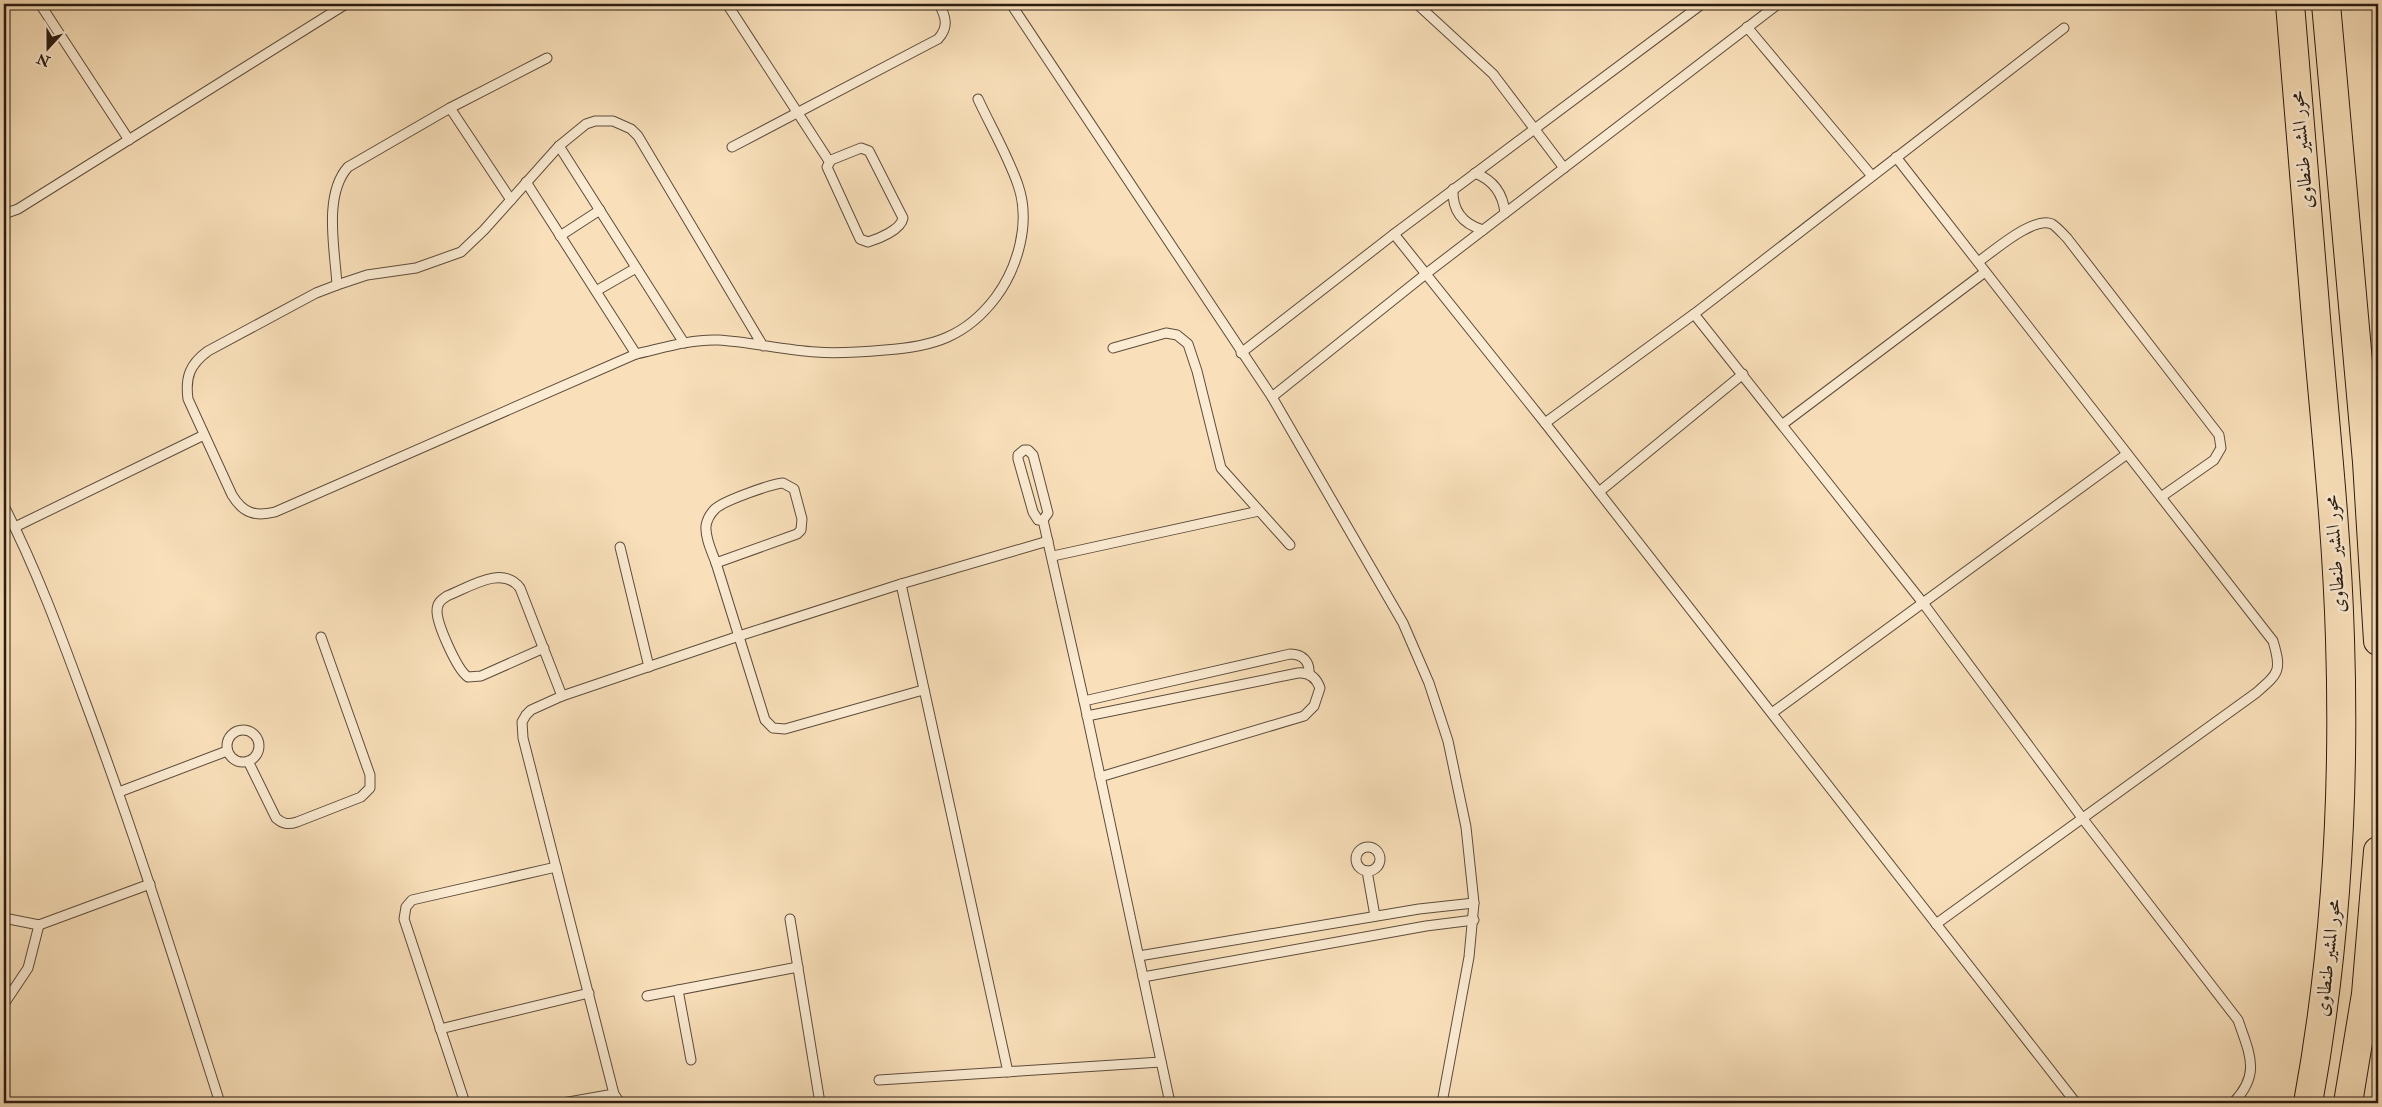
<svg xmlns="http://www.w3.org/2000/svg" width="2382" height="1107" font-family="'IM FELL Double Pica',Amiri,serif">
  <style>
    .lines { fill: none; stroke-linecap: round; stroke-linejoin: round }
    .lane-casing { stroke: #5e4c3b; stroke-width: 11 }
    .highway-casing { stroke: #2a1b11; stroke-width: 30 }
    .lane { stroke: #fbebd2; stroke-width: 9 }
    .highway { stroke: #f9e0ba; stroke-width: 28 }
    .labels { text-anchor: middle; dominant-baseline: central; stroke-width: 5; stroke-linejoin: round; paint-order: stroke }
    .street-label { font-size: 19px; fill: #2a1b11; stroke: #fbebd2 }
  </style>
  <rect width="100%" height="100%" fill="#f9e0ba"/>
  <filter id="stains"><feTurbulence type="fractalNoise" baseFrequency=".004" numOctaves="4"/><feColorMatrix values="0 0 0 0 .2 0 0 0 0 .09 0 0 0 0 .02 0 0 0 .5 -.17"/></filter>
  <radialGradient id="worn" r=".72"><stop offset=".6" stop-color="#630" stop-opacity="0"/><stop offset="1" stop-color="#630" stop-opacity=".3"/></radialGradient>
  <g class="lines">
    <defs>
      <g id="lane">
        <polyline points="40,4 129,140"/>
        <polyline points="727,4 829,161"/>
        <polyline points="1011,4 1272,397 1403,623 1429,683 1448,741 1466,827 1474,903 1469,957 1442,1103"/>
        <polyline points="1417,4 1493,74 1564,168"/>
        <polyline points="1747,27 1872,176"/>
        <polyline points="450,108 511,200"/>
        <polyline points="559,146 684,343"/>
        <path d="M 732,147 L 938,39 C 949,27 946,17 939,4"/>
        <path d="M 861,148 L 869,151 L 903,218 C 901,230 878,239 868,242 L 860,239 L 827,167 L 831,160 Z"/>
        <path d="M 1896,157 L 2273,641 C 2282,671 2279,673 2256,693 L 1936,924"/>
        <path d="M 1475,173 C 1493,180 1503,193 1505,213"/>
        <polyline points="526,182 636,354"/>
        <path d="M 1453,189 C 1452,211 1463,224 1483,230"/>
        <polyline points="4,214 18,209 346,4"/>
        <polyline points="1394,234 1545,423 2076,1103"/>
        <polyline points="560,236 600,210"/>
        <path d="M 1978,262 C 1994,251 2033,216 2052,224 C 2057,227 2063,234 2067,238 L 2219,435 L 2221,448 L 2214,460 L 2161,497"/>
        <path d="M 337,285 C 335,250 323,195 348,167 L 450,108 L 547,58"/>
        <polyline points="596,291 636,268"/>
        <path d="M 1694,314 L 1923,603 L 2083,819 L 2238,1020 C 2250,1055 2261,1074 2233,1103"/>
        <path d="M 763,346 L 638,136 L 631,129 L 613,121 L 595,121 L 586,124 L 559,146 L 484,230 L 461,252 L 416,268 L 367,275 L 337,285 L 316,293 L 208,351 C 190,364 185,377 188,399 L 232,495 C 243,513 255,517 275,512 L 636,354 C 663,348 690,339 718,340 C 751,342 784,350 816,352 C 839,354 862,352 885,350 C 932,347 966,337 996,297 C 1018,267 1031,222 1018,185 C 1008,156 991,127 978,99"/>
        <polyline points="1113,348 1166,333 1177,335 1188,344 1197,371 1221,468 1290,545"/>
        <polyline points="1241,353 1394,234 1702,4"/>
        <polyline points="1272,397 1427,273 1778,4"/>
        <polyline points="1545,423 1694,314 2064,28"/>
        <polyline points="1783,424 1985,272"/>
        <polygon points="1024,450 1028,450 1033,455 1048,513 1043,520 1038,520 1033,512 1018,459 1018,455"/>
        <path d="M 783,483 L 794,489 L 802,519 L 801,530 L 797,534 L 716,563 C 712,552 705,538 706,526 C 707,519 710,514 715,509 C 723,501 771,484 783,483 Z"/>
        <polyline points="1599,492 1743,374"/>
        <path d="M 4,506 C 36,568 61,636 85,701 C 135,834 177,969 220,1103"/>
        <polyline points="1043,520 1084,701 1170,1103"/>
        <polyline points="15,527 204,435"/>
        <polyline points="620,547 649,667"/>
        <polyline points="1053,556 1259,511"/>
        <polyline points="716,563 765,720 773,728 785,729 923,690"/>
        <polyline points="901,584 1008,1072"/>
        <path d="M 544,648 L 481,676 L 468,677 C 457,670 437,624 437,611 C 437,603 441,600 447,596 C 468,588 503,564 520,588 L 562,696"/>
        <path d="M 1084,701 L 1290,654 C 1303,654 1310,662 1309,674"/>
        <polyline points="1772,713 2127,454"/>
        <path d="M 1087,716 L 1298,673 C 1309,672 1316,677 1320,688 L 1314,706 L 1304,716 L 1100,777"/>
        <circle cx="243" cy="746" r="16"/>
        <path d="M 248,761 L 276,818 C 283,824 288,825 297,822 L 361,797 L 370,788 L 370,775 L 321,637"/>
        <polyline points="119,792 227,751"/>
        <circle cx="1368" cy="859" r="12"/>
        <polyline points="1367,871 1375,916"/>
        <polyline points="4,918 39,925 150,884"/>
        <polyline points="790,919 820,1103"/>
        <polyline points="1139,956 1419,909 1474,903"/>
        <polyline points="1143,977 1426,926 1474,920"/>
        <polyline points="678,990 691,1060"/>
        <polyline points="647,996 798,967"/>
        <polyline points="4,1004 28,968 39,925"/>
        <polyline points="440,1029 589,993"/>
        <polyline points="879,1080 1161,1062"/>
        <polyline points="465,1103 404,919 406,907 412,900 556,867"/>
        <polyline points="563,1103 614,1094"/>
        <polyline points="620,1103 614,1094 523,738 522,722 526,715 531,710 562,696 739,636 901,584 1048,541"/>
      </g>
      <g id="highway">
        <path d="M 2290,4 C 2299,112 2307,221 2317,330 C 2326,433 2337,536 2340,639 C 2345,795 2336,950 2308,1103"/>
        <polyline points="2326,4 2367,462 2378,641"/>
        <polyline points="2348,1103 2366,994 2378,851"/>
      </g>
    </defs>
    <!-- lane casing -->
    <use href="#lane" class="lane-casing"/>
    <!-- highway casing -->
    <use href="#highway" class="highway-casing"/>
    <!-- lane -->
    <use href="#lane" class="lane"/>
    <!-- highway -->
    <use href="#highway" class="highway"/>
  </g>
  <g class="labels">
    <!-- street labels -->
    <g class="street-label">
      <text transform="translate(2302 150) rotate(-95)">محور المشير طنطاوى</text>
      <text transform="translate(2335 554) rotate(-94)">محور المشير طنطاوى</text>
      <text transform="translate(2328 958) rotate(-84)">محور المشير طنطاوى</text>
    </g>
  </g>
  <!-- margin -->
  <rect width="2382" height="1107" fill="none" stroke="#f9e0ba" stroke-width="20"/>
  <rect x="5" y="5" width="2372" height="1097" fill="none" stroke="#2a1b11" stroke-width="2.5"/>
  <rect x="10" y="10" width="2362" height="1087" fill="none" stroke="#2a1b11"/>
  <!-- north arrow -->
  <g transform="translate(48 48) rotate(201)" stroke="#fbebd2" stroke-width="4" paint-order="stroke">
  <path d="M0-4L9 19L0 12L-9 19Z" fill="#2a1b11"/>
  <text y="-8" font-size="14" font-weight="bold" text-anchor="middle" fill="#2a1b11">N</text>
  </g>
  <rect width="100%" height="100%" filter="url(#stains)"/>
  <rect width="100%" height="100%" fill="url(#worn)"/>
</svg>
